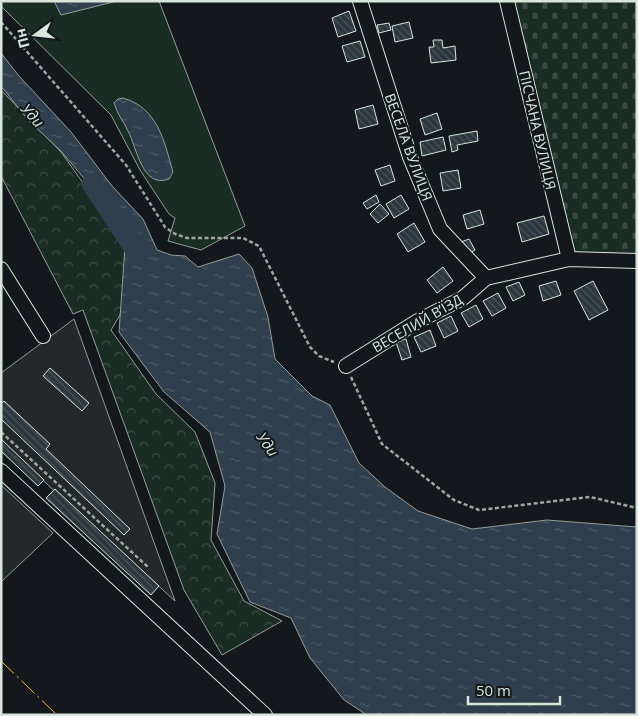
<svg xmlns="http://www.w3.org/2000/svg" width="638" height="716" font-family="'Open Sans',sans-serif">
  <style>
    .green { fill: #1a2d24; stroke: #939e99 }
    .forest { fill: url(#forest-crowns); stroke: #939e99 }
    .cemetery { fill: url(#cemetery-stones); stroke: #939e99 }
    .parking { fill: #24282b; stroke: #939e99 }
    .water { fill: url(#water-ripples); stroke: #939e99 }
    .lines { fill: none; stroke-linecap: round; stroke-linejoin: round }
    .river { stroke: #2f3f4d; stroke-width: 22 }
    .building { fill: url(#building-back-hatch); stroke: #d8e6dc }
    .minor-casing { stroke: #d8e6dc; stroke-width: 16 }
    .path { stroke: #9da8a2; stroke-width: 2.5; stroke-dasharray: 4 2.5; stroke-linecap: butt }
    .minor { stroke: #14181c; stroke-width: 14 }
    .power { stroke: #ffb74d; stroke-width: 1; stroke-dasharray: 18 4 2.5 4; stroke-linecap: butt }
    .labels { text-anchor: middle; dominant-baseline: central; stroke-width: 4; stroke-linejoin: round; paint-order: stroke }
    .street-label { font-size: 14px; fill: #d8e6dc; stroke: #14181c }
    .water-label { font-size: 15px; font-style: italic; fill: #d8e6dc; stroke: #14181c }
  </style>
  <defs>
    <pattern id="forest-crowns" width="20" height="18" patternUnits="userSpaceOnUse" patternTransform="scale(1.25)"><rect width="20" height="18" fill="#1a2d24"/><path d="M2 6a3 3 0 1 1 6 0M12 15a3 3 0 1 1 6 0" fill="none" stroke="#3b4b43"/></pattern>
    <pattern id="cemetery-stones" width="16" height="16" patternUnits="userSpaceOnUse" patternTransform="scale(1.25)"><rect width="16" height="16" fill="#1a2d24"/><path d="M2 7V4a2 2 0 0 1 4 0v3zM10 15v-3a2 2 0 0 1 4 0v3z" fill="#3b4b43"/></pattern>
    <pattern id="water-ripples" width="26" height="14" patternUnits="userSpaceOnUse" patternTransform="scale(1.25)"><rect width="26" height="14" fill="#2f3f4d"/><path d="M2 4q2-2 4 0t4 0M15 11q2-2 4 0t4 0" fill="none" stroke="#4c5b66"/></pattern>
    <pattern id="building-back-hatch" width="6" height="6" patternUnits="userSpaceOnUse" patternTransform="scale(1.25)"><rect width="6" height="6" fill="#2c363c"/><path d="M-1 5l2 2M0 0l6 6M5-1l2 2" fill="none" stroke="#4a5358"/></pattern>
  </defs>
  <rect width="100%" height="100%" fill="#14181c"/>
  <!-- green -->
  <polygon class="green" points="1,1 159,1 245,226 201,250 168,241 175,218 169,214 140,170 111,115 1,6"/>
  <!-- forest -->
  <polygon class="forest" points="1,90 61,152 106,215 141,280 111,330 156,394 195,432 215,483 211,540 244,601 282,621 222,655 184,590 83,310 73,314 1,176"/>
  <!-- cemetery -->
  <polygon class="cemetery" points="512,1 637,1 637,255 573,252"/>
  <!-- parking -->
  <g class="parking">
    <polygon points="74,319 175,601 1,442 1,373"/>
    <polygon points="1,485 53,533 1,582"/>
  </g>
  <!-- water -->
  <g class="water">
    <polygon points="54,1 117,1 61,15"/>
    <polygon points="1,53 19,76 71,132 112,186 143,219 157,250 171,255 185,256 198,267 239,254 252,268 268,317 275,359 312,396 330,405 359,463 385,487 418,511 472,529 547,520 637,527 637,715 367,715 344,700 310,658 291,618 250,602 217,534 225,486 210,432 164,392 119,332 125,247 118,219 61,151 29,121 1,86"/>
    <path d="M 123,98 C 158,108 164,141 173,172 L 169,179 C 142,189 137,148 128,131 C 124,122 117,114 114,103 L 118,99 Z"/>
  </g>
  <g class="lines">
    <!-- river -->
    <polyline class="river" points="93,184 137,251"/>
  </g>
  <!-- building -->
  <g class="building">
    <polygon points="349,11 356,31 338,37 332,18"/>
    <polygon points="409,22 413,38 395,42 392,26"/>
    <polygon points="389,23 391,30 379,33 377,25"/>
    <polygon points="433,40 442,40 443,48 455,46 456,60 431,63 429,47 434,47"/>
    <polygon points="360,41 365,57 347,62 342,46"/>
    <polygon points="373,105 378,124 359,129 355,110"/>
    <polygon points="437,113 442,129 425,135 420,119"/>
    <polygon points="477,131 478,141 457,145 458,150 452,152 449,136"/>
    <polygon points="443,137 446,150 422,156 420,142"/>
    <polygon points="390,165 395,181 381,186 375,170"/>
    <polygon points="458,170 461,188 443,191 440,173"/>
    <polygon points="376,195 379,202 367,209 363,203"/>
    <polygon points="401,195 409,209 394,218 386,204"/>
    <polygon points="380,204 389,214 378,223 370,214"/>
    <polygon points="480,210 484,224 467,229 463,215"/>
    <polygon points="544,216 549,234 522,242 517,223"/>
    <polygon points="414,223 425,242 408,252 397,234"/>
    <polygon points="469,239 475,250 468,254 461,242"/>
    <polygon points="443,267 453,281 437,293 427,280"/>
    <polygon points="556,281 561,295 543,301 539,286"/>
    <polygon points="593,281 608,310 589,320 574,291"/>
    <polygon points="519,282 525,295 513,301 506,287"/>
    <polygon points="498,293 506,308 492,316 483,301"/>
    <polygon points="476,305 483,319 469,327 461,313"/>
    <polygon points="451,316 458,331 444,338 437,323"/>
    <polygon points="430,330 436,346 421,352 414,337"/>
    <polygon points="406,339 411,357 402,360 396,342"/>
    <polygon points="50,368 89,403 82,411 43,376"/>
    <polygon points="4,401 50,444 46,449 130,529 124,535 1,419 1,404"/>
    <polygon points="1,439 44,480 38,486 1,451"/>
    <polygon points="55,489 159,586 151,595 46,498"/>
  </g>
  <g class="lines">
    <defs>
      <g id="minor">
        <polyline points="360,1 410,157 440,229 486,278"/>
        <polyline points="507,1 569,259"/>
        <polyline points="1,269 43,336"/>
        <polyline points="346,366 418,321 463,298 486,278 569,259 637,261"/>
        <polyline points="1,471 265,715"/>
      </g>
    </defs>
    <!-- minor casing -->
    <use href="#minor" class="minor-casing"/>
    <!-- path -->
    <g class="path">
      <polyline points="1,22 126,165 165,227 175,234 187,238 243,238 259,246 310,347 319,356 334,362"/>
      <polyline points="351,377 382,444 454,500 479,510 590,497 637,508"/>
      <polyline points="1,432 148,567"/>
    </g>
    <!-- minor -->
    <use href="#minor" class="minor"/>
    <!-- power -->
    <polyline class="power" points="1,661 57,715"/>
  </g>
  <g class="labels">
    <!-- street labels -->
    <g class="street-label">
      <text transform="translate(538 130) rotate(77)">ПІСЧАНА ВУЛИЦЯ</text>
      <text transform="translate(409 147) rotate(70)">ВЕСЕЛА ВУЛИЦЯ</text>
      <text transform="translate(417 323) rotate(-30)">ВЕСЕЛИЙ В’ЇЗД</text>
    </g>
    <!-- water labels -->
    <g class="water-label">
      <text transform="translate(33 115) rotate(48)">Уди</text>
      <text transform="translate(268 444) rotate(55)">Уди</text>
    </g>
  </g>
  <!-- border -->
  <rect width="638" height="716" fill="none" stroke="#d8e6dc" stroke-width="5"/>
  <!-- north arrow -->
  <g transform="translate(35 35) rotate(255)" stroke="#14181c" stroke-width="4" paint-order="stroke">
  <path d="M0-4L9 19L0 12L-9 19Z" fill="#d8e6dc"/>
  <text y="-8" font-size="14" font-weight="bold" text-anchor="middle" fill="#d8e6dc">Пн</text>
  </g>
  <!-- scale -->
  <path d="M468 696v8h92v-8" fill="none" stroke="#d8e6dc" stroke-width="2.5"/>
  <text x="476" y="696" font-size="15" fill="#d8e6dc" stroke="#14181c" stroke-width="4" paint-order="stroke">50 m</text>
</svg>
